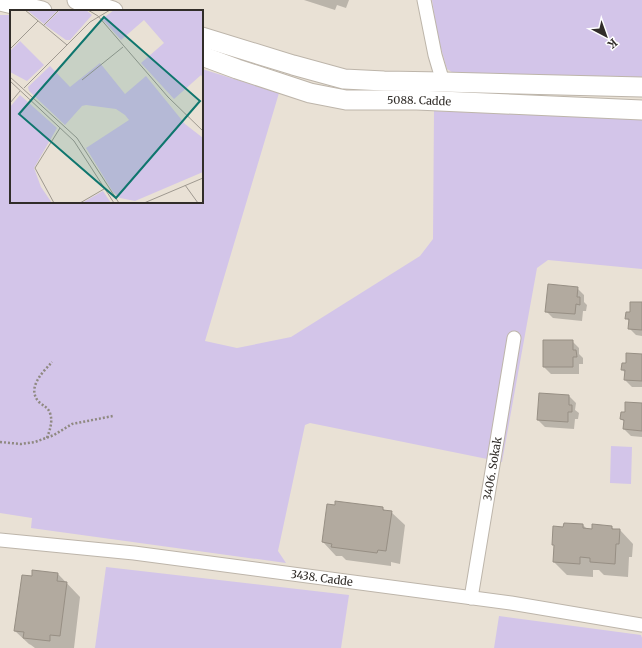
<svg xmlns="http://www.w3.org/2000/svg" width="642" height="648" font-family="Merriweather,serif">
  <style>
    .green { fill: #d3c5e9 }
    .shadow { fill: #0003 }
    .building { fill: #b2aa9f; stroke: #978f84 }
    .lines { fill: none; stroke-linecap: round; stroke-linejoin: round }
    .street-casing { stroke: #bdb5aa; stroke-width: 15 }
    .secondary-casing { stroke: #bdb5aa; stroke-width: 21 }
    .path { stroke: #8f8981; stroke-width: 2.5; stroke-dasharray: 2 2; stroke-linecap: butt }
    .street { stroke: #fff; stroke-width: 13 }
    .secondary { stroke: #fff; stroke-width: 19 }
    .labels { text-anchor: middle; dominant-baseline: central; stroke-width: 3; stroke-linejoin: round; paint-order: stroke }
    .street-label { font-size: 11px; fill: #312d29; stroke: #fff }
    .inset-road { fill: none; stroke: #9f9990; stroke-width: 1 }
    .view { fill: #0f766e; fill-opacity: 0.15; stroke: #0f766e; stroke-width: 2 }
    .inset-edge { fill: none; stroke: #312d29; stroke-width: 2 }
  </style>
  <rect width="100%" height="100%" fill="#e9e1d5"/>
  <!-- green -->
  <g class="green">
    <polygon points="432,0 642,0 642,77 455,74 447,69 438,38"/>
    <polygon points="0,15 11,15 11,202 202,202 202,69 279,93 205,341 237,348 291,337 420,256 433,239 434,111 642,119 642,269 548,260 537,268 502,462 310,423 305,425 278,551 286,563 31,528 32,518 0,513"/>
    <polygon points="611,446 632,447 631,484 610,483"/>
    <polygon points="106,567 349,595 341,648 95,648"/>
    <polygon points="499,616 641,635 642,638 642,648 494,648"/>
  </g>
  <!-- shadow -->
  <g class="shadow">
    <polygon points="304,0 349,0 346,8 337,5 335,10"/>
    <polygon points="577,288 584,295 584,302 587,305 586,311 583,311 582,321 553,318 546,311"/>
    <polygon points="642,303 642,336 636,335 629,328 630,322 626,318 630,313"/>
    <polygon points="572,341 579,348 579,354 583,358 583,364 579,364 579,374 551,374 544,367"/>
    <polygon points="642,355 642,387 632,387 625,380 626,373 622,370 626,364"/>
    <polygon points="569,396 576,403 575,410 579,413 578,419 575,419 574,429 545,427 538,420"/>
    <polygon points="642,404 642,437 631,436 624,429 625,422 621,419 625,413"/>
    <polygon points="382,508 386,511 391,512 405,525 400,564 391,562 391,566 346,560 342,556 336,556 323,542"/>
    <polygon points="583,525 588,530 611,527 615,530 620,530 633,544 632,557 629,557 628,577 604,575 599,570 593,570 593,577 567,575 554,562 555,546 553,544 564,528"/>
    <polygon points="33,571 58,574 80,597 74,648 35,648 31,645 29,644 15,631 32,578"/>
  </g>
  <!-- building -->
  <g class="building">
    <polygon points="548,284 578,287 577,297 580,297 580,305 576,304 575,314 545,312"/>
    <polygon points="630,302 642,302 642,330 628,329 629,319 625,319 626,312 630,312"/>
    <polygon points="543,340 573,340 573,350 576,350 577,357 573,357 573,367 543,367"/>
    <polygon points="626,353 642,354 642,381 624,380 625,370 621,370 622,363 626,363"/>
    <polygon points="539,393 569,395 569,405 572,405 572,412 568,412 568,422 537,420"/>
    <polygon points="625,402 642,403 642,431 623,429 624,420 620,419 621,412 625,412"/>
    <polygon points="335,501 383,507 383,510 392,511 386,551 378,550 377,553 331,547 332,544 322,542 327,504 335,505"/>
    <polygon points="564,523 583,524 583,528 592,529 592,524 612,526 612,529 620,529 619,544 616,544 615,564 590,562 590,558 580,557 580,564 553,562 554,545 552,545 553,526 563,527"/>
    <polygon points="32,570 58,573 57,581 67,582 60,636 50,635 50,641 23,638 24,632 14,631 22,575 32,576"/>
  </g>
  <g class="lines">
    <defs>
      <g id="street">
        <polyline points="424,0 435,55 443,82"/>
        <path id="s1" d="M 0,540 L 134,553 L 511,603 L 642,625"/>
        <path id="s2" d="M 471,598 L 514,338"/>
      </g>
      <g id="secondary">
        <polyline points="77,0 113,11"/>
        <polyline points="0,1 42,11"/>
        <polyline points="202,37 293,65 344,79 384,81 443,82 642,87"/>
        <path id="s3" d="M 202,56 L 237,69 L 310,93 L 346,100 L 417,100 L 642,110"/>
      </g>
    </defs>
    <!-- street casing -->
    <use href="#street" class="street-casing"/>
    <!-- secondary casing -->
    <use href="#secondary" class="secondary-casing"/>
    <!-- path -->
    <g class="path">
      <path d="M 47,438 C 50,429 53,422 50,413 C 48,407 43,406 39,402 C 26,388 43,372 52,362"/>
      <polyline points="0,442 21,444 35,442 54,435 72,424 113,416"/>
    </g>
    <!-- street -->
    <use href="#street" class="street"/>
    <!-- secondary -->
    <use href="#secondary" class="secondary"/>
  </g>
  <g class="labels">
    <!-- street labels -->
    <g class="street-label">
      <text stroke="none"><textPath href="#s3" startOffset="224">5088. Cadde</textPath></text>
      <text stroke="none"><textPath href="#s2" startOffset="131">3406. Sokak</textPath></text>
      <text stroke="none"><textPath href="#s1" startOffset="324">3438. Cadde</textPath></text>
    </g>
  </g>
  <!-- overview -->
  <g transform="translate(10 10)">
    <rect width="193" height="193" fill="#e9e1d5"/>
    <path d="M 17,0 L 48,0 L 34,14 ZM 50,0 L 76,0 L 82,5 L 60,30 L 56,30 L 35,15 ZM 104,0 L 193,0 L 193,68 L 191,65 L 164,89 L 131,53 L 154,33 L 134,10 L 111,30 L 92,9 ZM 10,31 L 34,55 L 17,71 L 0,62 L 0,41 ZM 90,53 L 115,84 L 136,66 L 175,114 L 193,128 L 193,162 L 125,191 L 110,188 L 103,182 L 76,138 L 119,110 L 115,105 L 106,99 L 76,95 L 72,96 L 55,115 L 19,81 L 18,77 L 40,56 L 60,77 ZM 10,85 L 47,118 L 24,158 L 31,177 L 42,193 L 0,193 L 0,97 ZM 93,181 L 101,193 L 72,193 Z" fill="#d3c5e9"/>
    <path class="inset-road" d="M 15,0 L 57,35M 78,0 L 88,6 L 158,87 L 193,121M 33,16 L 49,0M 0,39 L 28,11M 0,67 L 67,128 L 109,193M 72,70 L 113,37M 0,71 L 64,131 L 104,193M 14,78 L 80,12 L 100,0M 0,93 L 10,81M 175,175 L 188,193M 44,193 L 25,158 L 50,118M 70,193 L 94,179M 134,193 L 193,168"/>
    <path class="view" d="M 94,7 L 190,91 L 106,188 L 9,104 Z"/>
    <rect width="193" height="193" class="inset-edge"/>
  </g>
  <!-- north arrow -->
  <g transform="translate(606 36) rotate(139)" stroke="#ffffff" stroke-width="3" paint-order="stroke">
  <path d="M0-3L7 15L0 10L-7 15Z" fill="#312d29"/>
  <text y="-6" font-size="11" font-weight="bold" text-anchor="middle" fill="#312d29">K</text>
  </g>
</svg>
